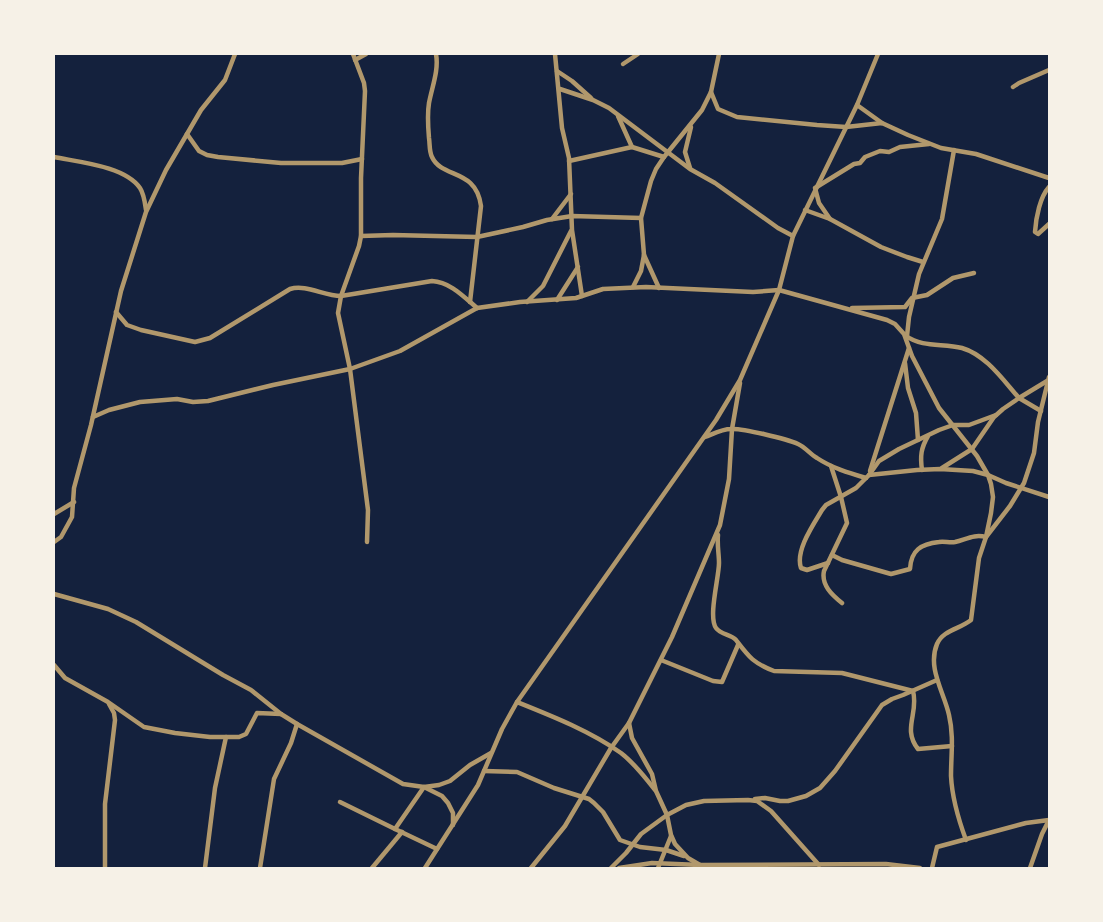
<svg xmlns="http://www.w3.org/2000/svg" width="1103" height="922" font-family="'Libre Baskerville',serif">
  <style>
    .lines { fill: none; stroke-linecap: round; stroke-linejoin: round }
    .minor { stroke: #b1986c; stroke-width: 4.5 }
  </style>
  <rect width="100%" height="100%" fill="#14213d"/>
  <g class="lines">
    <!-- minor -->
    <g class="minor">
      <polyline points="353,54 364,83 365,91 361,178 361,236 359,246 341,296 338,313 350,369 368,510 367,542"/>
      <path d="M 436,54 C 439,70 432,87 429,103 C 427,115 428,126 429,138 C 430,144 429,151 432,157 C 442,179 476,168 481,206 L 470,302"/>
      <polyline points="555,54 562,128 569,158 572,230 582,296"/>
      <polyline points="355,60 366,54"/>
      <polyline points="623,64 638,54"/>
      <polyline points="557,71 572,81 591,98"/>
      <polyline points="1013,87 1019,83 1049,70"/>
      <polyline points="560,89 593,100 609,108 690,169 715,183 778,228 793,236"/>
      <polyline points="711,92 718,109 737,117 817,125 846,127 882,123 908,135 941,148 976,154 1049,178"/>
      <polyline points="857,105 882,123"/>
      <polyline points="618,116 632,147"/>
      <polyline points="187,134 199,151 207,155 218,157 281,163 342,163 362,159"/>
      <path d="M 54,157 C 78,162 125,166 140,188 C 144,194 145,203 146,210"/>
      <polyline points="569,161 632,147 664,157"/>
      <polyline points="690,168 685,152 691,127"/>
      <path d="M 1049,187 C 1040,197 1036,217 1035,232 L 1038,234 L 1049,224"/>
      <polyline points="805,210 830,219"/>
      <polyline points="552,219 571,194"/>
      <polyline points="361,236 393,235 477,237 523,227 547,220 572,216 641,218"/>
      <polyline points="644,255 659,288"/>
      <polyline points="923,262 907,257 881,247 830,219 819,203 815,188 854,164 860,163 865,157 880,151 889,152 900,147 929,144"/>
      <polyline points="633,287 641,271 644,255 641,218 651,181 656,169 664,157 702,110 711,92 719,54"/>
      <polyline points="557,300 578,267"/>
      <polyline points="527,302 543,286 571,231"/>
      <polyline points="852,308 905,307 912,298 927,295 953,278 974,273"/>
      <path d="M 116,312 L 127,325 L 141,330 L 195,342 L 210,338 L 290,289 C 306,284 324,296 341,296 L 432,281 C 450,282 463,296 477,308"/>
      <path d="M 906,336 C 923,348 943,343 962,348 C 986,355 1003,380 1019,398 L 1047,381"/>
      <polyline points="907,336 909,317 919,274 942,219 954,150"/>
      <polyline points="905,363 908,388 916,413 918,440"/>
      <path d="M 93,417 L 109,410 L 140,402 L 177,399 L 193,402 L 208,401 L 273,385 L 350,369 L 400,351 L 477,308 L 520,302 L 576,298 L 603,289 L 646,287 L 753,292 L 779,290 L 887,320 L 895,324 L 904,334 L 912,356 L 939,408 L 977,456 L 988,475 L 991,484 L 993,497 L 991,513 L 986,537 L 979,558 L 971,620 C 960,629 943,630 937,644 C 927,668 944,692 949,715 C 954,736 951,755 951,776 C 952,797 959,821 966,840"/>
      <path d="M 705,437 C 713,434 722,429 731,429 C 742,428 787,439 798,444 C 805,447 810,454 817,458 C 832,468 849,473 866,478"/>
      <path d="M 831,466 L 841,497 L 847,523 L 824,571 C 821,585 832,595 842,603"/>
      <polyline points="942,468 972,449 994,417 1003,409 1019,398 1041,411"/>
      <path d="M 922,470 C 920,456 921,448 928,436"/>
      <polyline points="870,471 909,348"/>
      <polyline points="869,475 879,461 899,449 939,430 953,425 969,425 996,415"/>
      <polyline points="54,514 74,502"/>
      <path d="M 718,535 C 717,545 719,554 719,563 C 719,577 708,617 716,628 C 721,635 731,634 736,640 C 749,657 753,663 774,671 L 842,673 L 913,691 C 919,713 902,729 918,749 L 952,746"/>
      <polyline points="54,542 61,537 72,517 74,488 91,425 121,291 146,212 166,170 201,110 225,80 235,54"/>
      <path d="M 832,555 L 842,560 L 891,574 L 910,569 C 911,550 921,544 939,542 C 944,541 950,543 955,542 C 967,539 974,534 986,537 L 1010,506 L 1024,483 L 1034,453 L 1038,422 L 1049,377"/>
      <path d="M 828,563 L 807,570 L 801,568 C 795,551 813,525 822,510 L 826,505 L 856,488 L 869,475 L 917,470 L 940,469 L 973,471 L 988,475 L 1006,483 L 1049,497"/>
      <polyline points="54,594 108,609 136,622 223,675 251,690 281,714 297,724 403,784 424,787 442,796 448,803 453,813 453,825"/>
      <polyline points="661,660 713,681 722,682 738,645"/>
      <polyline points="54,665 65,678 108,702 144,727 175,733 210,737 239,737 246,734 257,713 281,714"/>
      <path d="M 517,702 C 552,716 590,731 621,753 C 634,763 645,777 655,790"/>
      <polyline points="484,771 517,772 554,788 589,799 594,803 603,812 620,840 640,847 666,850 684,856"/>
      <polyline points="755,799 765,798 780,801 788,801 806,796 820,788 835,771 882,705 892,699 903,695 937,680"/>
      <polyline points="340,802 395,829"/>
      <polyline points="437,849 395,829 424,787 439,785 450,781 470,765 491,753"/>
      <polyline points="105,868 105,804 115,720 114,713 109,704"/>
      <polyline points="205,868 215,788 226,737"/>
      <polyline points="260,868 274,779 291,743 297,724"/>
      <polyline points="372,868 402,832"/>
      <polyline points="425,868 478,785 502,729 517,702 716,420 740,380 779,290 793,236 857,105 878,54"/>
      <polyline points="531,868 565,826 611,748 629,723"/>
      <polyline points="611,868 626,853 641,834 667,815 686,805 704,801 748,800 757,801 771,811 819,865"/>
      <polyline points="619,868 652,863 700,865 886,864 920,868"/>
      <polyline points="658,868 671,836"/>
      <polyline points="699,868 700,865 688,858 675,844 671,835 667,815 656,791 652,774 632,738 629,723 672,637 720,525 729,479 732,429 740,383"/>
      <polyline points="932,868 937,847 1026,823 1049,820"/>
      <polyline points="1030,868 1042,834 1049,820"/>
    </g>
  </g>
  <!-- border -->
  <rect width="1103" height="922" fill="none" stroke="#f6f1e7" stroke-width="110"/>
</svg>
